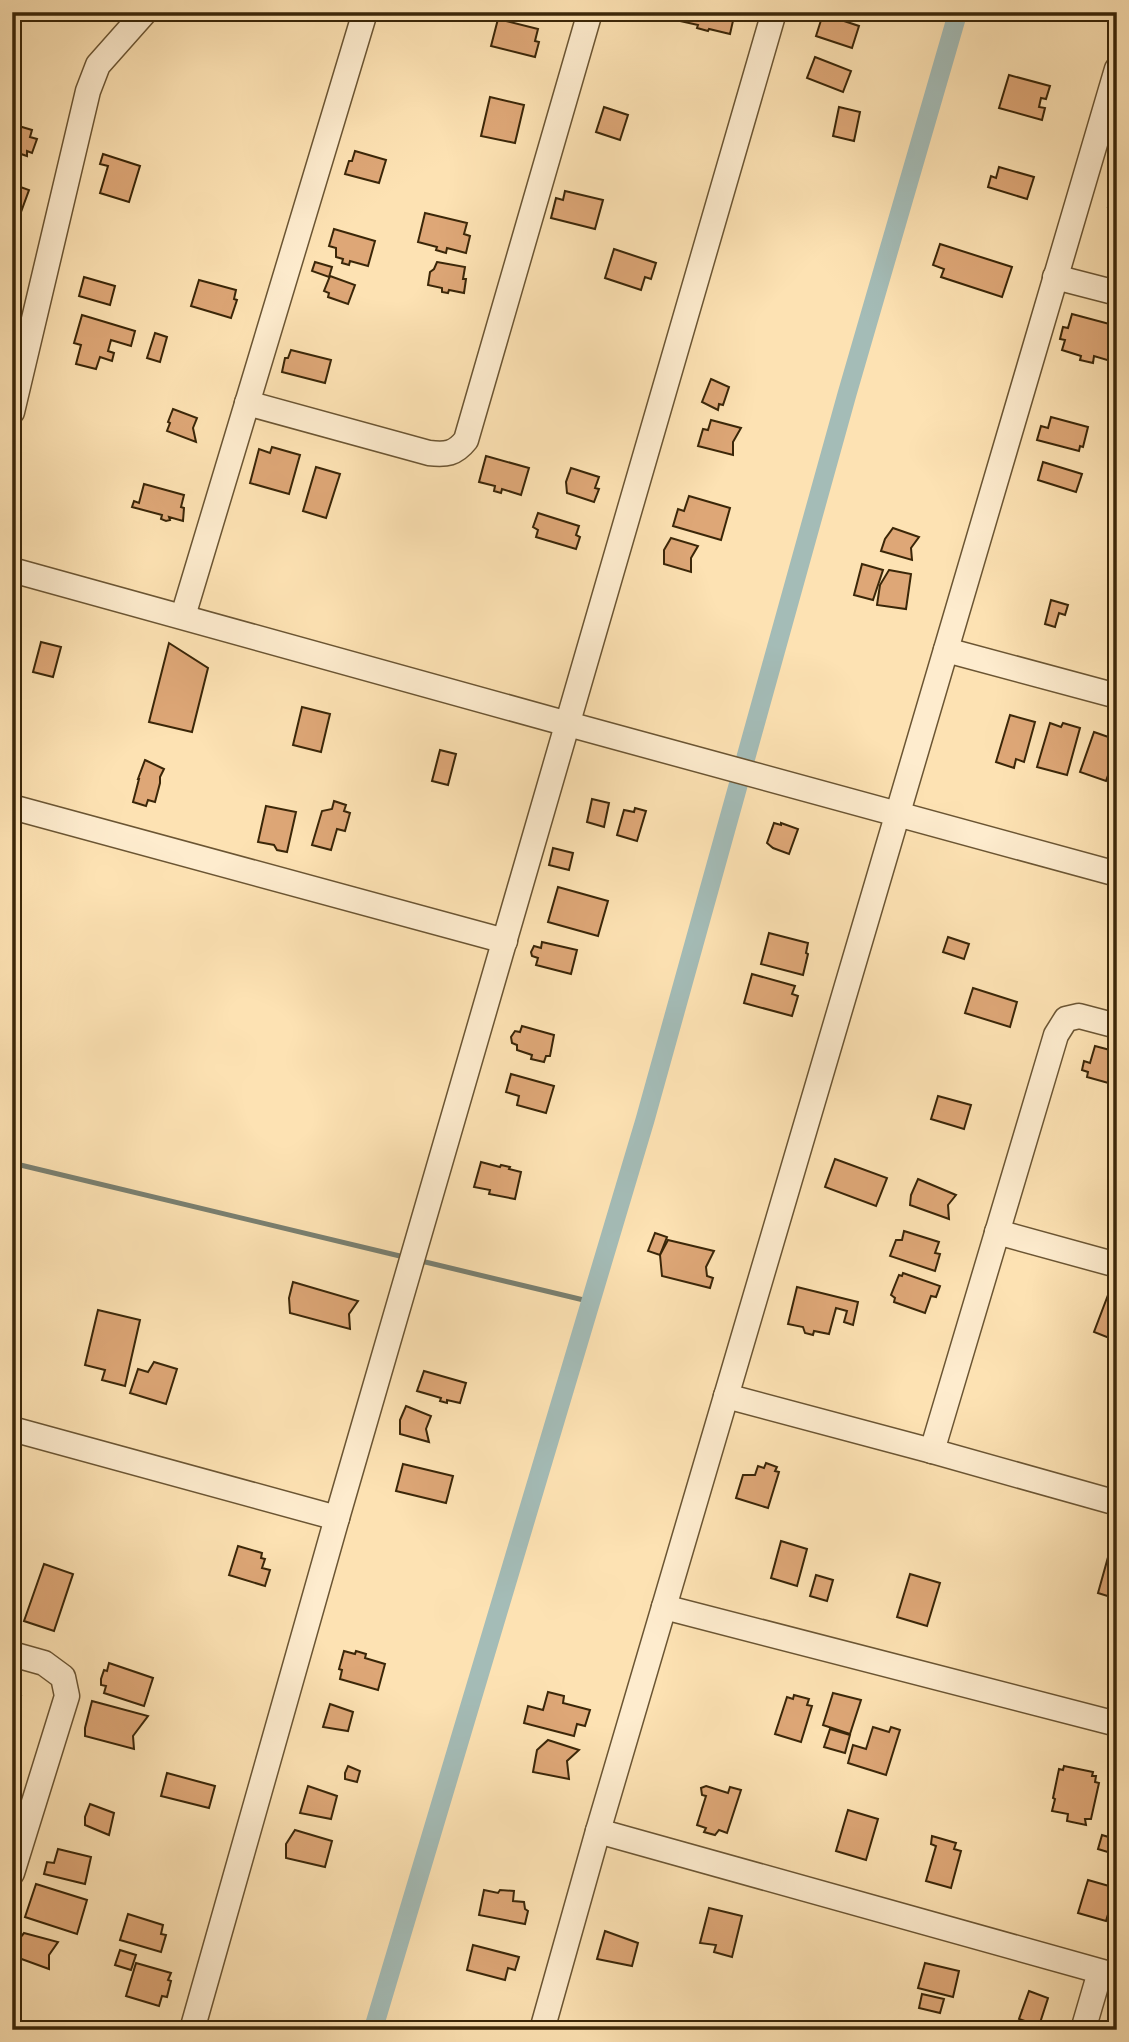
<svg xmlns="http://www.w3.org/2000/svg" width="1129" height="2042" font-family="'EB Garamond',serif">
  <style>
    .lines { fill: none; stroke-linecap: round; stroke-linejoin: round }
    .stream { stroke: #7a8071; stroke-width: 5 }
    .canal { stroke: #a4bcb7; stroke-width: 19 }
    .building { fill: #dea777; stroke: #3a2608; stroke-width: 2 }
    .minor-casing { stroke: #6b5533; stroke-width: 27 }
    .minor { stroke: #feecce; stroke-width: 24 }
  </style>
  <rect width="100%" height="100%" fill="#fde2b3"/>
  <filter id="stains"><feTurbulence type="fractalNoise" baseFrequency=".00286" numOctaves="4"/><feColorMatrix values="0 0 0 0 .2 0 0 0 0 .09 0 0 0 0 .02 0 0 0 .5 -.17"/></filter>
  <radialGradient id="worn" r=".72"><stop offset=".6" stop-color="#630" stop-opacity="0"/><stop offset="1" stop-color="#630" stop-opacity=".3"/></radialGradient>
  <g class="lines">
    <!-- stream -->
    <g class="stream">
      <polyline points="12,1163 404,1257"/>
      <polyline points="417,1260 592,1302"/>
    </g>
    <!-- canal -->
    <polyline class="canal" points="373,2030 645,1120 847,394 958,12"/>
  </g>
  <!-- building -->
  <g class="building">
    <polygon points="682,12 735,12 730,34 709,29 708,31 697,28 698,25 680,21"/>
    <polygon points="823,14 859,26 852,48 816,36"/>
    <polygon points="498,19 538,29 535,41 539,42 535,57 491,46"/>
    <polygon points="815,57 851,71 843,92 807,78"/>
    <polygon points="1009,75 1050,86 1046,99 1041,98 1039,107 1045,108 1042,120 999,108"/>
    <polygon points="490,97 524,105 515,143 481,136"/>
    <polygon points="604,107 628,115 620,140 596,132"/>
    <polygon points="839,107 860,112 854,141 833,136"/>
    <polygon points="12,124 32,130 30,137 37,139 32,153 27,151 27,156 12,151"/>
    <polygon points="355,151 386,160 379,183 345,174 349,161 352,161"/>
    <polygon points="103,154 140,166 129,202 100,193 108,166 100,164"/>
    <polygon points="999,167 1034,177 1027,199 988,187 991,176 996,178"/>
    <polygon points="1117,178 1117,210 1108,207"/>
    <polygon points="12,184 29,190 21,212 12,209"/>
    <polygon points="565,191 603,200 595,229 551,218 556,198 563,200"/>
    <polygon points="425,213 467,223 464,234 470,236 466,253 447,248 446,253 436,250 437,247 418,242"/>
    <polygon points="334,229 375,241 368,266 350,261 349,265 342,263 343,259 336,257 336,248 329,246"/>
    <polygon points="940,244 1012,267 1002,297 941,277 944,269 933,265"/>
    <polygon points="614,249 656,263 651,279 645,277 641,290 605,278"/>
    <polygon points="315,262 332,267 329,277 312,271"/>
    <polygon points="437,262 465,267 463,279 466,279 464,293 449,290 448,293 442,292 442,288 428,285 430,272 434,269"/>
    <polygon points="330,276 355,285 348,304 328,297 329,293 324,291"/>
    <polygon points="84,277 115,286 110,305 79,296"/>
    <polygon points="199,280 236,290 234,299 237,300 231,318 191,306"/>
    <polygon points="1072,314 1117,326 1117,363 1094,356 1093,363 1080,360 1081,356 1062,350 1065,340 1060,339 1063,327 1068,328"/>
    <polygon points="82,315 135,331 131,346 111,340 108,351 114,353 112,361 100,357 96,369 76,364 81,345 74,343"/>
    <polygon points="155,333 167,337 160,362 147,358"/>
    <polygon points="291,350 331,360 325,383 282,372 285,358 288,358"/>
    <polygon points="711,379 729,387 723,405 719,404 718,410 702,402"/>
    <polygon points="173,409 197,418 193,428 196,442 167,431 170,423 168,422"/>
    <polygon points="1051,417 1088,427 1083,447 1080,446 1079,451 1037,440 1041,426 1048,428"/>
    <polygon points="711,420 741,428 733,442 733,455 698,446 703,429 708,430"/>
    <polygon points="272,447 300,455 289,494 250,483 259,449 270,453"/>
    <polygon points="486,456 529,468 521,495 502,489 501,493 494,491 495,486 479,482"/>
    <polygon points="1043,462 1082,474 1076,492 1038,480"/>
    <polygon points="316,467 340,474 326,518 303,511"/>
    <polygon points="571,468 599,477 595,488 599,489 594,502 567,493 566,482"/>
    <polygon points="144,484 184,495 181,507 184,508 183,521 169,517 170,520 166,521 161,519 162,515 132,507 134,501 139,503"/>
    <polygon points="689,496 730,508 721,540 673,526 678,509 684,511"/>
    <polygon points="538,513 579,526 576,535 580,537 576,549 536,537 538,530 533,527"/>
    <polygon points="893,528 919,537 911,548 912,560 881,551 885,539"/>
    <polygon points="671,538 698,546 691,558 691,572 664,564 664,550"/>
    <polygon points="862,564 883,570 873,600 854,595"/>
    <polygon points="889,570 911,574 906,609 877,605 880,585"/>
    <polygon points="1051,600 1068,605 1065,615 1059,613 1055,627 1045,624"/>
    <polygon points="41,642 61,647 53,677 33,672"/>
    <polygon points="169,643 208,668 192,732 149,722"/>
    <polygon points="302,707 330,714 321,752 293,745"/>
    <polygon points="1010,715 1035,722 1024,762 1016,759 1014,768 996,762"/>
    <polygon points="1050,723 1061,727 1063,723 1080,728 1067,775 1037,767"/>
    <polygon points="1094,732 1117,740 1117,750 1106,781 1080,772"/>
    <polygon points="440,750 456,754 448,785 432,781"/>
    <polygon points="145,760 164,769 160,777 160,783 155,802 148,800 146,806 133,802 139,779 138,779"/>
    <polygon points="592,799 609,803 604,827 587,822"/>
    <polygon points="334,801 346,805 344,811 350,813 345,831 337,829 331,850 312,845 322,811 332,809"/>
    <polygon points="266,806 296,812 287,852 277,850 274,845 258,842"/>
    <polygon points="635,808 646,811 637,841 617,835 624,810 634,812"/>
    <polygon points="774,823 781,825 781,823 798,829 789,854 773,848 767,843"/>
    <polygon points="553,848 573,853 569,870 549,865"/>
    <polygon points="558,887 608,901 598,936 548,922"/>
    <polygon points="769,933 808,943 806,953 808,954 803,975 761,964"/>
    <polygon points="948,937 969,944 964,959 943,952"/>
    <polygon points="542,942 577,950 571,974 536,965 538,958 532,956 531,952 534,946 541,948"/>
    <polygon points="752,974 795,986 792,994 798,996 792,1016 744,1003"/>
    <polygon points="973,988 1017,1002 1010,1027 965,1013"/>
    <polygon points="522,1026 554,1035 550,1056 546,1056 544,1062 531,1059 532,1055 517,1050 517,1045 512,1043 511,1037 515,1031 520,1032"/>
    <polygon points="1095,1046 1110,1050 1109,1055 1117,1057 1117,1066 1112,1084 1087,1077 1088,1072 1082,1070 1084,1061 1090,1063"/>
    <polygon points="511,1074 554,1086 546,1113 517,1105 519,1096 506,1092"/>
    <polygon points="938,1096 971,1105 964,1129 931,1119"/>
    <polygon points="835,1159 887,1178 876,1206 825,1187"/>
    <polygon points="481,1162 500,1167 501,1165 510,1167 509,1169 521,1172 515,1199 489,1194 490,1190 474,1187"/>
    <polygon points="918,1179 956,1195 948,1205 949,1219 910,1205 911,1195"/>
    <polygon points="904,1231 939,1242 935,1253 940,1254 935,1271 890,1256 896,1240 902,1240"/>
    <polygon points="655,1233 667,1237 660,1255 648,1251"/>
    <polygon points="668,1240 714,1251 706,1267 707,1276 713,1278 710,1288 662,1276 660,1255"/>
    <polygon points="903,1273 940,1286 936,1297 931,1296 925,1313 894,1302 895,1298 891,1295 899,1275 902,1276"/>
    <polygon points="293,1282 358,1301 349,1314 350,1329 290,1313 289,1298"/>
    <polygon points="797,1287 858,1302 853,1325 844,1322 847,1311 836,1308 829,1334 814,1331 813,1335 805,1333 803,1327 788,1324"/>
    <polygon points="1108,1295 1117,1299 1117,1341 1094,1332"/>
    <polygon points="98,1310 140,1320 125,1386 102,1380 105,1370 85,1365"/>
    <polygon points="154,1362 177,1369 166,1404 130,1393 138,1369 148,1372"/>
    <polygon points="424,1371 466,1383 460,1403 447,1400 447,1403 440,1401 441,1398 417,1391"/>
    <polygon points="406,1406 431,1416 426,1429 429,1442 400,1434 400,1420"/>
    <polygon points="766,1463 777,1467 775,1471 779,1472 768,1508 736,1498 743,1475 755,1475 758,1466 764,1468"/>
    <polygon points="403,1464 453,1476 446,1503 396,1491"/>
    <polygon points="781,1541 807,1549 797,1586 771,1578"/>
    <polygon points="238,1546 262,1553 261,1558 265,1559 262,1568 270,1570 265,1586 229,1575"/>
    <polygon points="1110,1550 1117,1552 1117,1599 1098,1593"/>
    <polygon points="44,1564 73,1574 54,1631 24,1621"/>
    <polygon points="910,1574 940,1583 927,1626 897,1617"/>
    <polygon points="816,1575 833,1580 827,1601 810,1596"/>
    <polygon points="344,1651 355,1654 356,1651 366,1654 365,1658 385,1664 378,1690 340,1679 342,1670 339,1669"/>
    <polygon points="109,1663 153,1678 144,1706 104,1693 106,1686 101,1685 101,1679 104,1670 107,1671"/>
    <polygon points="548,1692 564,1696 563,1703 590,1710 585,1726 577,1724 574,1736 524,1723 528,1706 543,1710"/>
    <polygon points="833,1693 861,1700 850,1734 823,1725"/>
    <polygon points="12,1694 21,1696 12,1730"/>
    <polygon points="794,1695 809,1699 807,1705 812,1706 801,1742 775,1734 787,1697 793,1699"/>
    <polygon points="92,1701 148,1716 133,1736 134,1749 85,1736 85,1728"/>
    <polygon points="330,1704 353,1712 348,1731 323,1727"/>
    <polygon points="873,1727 889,1732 891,1727 900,1730 886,1775 848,1763 853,1745 866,1749"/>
    <polygon points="830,1729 850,1735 845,1753 824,1747"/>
    <polygon points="548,1740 579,1750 567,1761 569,1779 533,1772 537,1750"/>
    <polygon points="348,1766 360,1771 357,1782 345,1779 345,1773"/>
    <polygon points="1064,1766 1093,1772 1092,1776 1096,1776 1095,1782 1099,1783 1091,1819 1085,1819 1086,1825 1067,1821 1068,1814 1052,1811 1055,1799 1053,1798 1059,1769 1063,1770"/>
    <polygon points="167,1773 215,1786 209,1808 161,1796"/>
    <polygon points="308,1786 337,1796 331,1819 300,1813"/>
    <polygon points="706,1786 728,1793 730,1787 741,1790 727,1833 719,1830 715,1835 704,1832 706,1828 697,1825 706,1796 702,1795 701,1788"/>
    <polygon points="1117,1793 1117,1825 1109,1823"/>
    <polygon points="90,1804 114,1813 109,1835 85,1825 85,1817"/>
    <polygon points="848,1810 878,1819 866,1860 836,1851"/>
    <polygon points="295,1830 332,1841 325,1867 286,1858 286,1844"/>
    <polygon points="1102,1835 1115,1839 1111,1853 1098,1849"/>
    <polygon points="932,1836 956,1843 954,1849 961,1851 951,1888 926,1881 936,1846 931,1844"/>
    <polygon points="58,1849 91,1857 85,1884 44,1874 47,1862 54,1863"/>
    <polygon points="1088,1880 1116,1888 1106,1921 1078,1913"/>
    <polygon points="36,1884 87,1900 77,1934 25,1917"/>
    <polygon points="484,1890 498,1893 500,1890 514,1891 513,1901 524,1902 525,1909 528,1911 525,1924 479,1915"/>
    <polygon points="709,1908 742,1916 732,1957 714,1952 716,1945 700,1943"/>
    <polygon points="128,1914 163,1925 161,1934 166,1935 161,1952 120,1940"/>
    <polygon points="605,1931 638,1943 632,1966 597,1959"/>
    <polygon points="24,1933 58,1942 49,1955 49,1969 16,1957 15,1944"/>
    <polygon points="473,1945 519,1957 515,1970 508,1968 505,1980 467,1970"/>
    <polygon points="120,1950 136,1955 131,1970 115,1965"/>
    <polygon points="136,1963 171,1973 168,1980 171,1981 167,1997 162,1996 159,2006 126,1996"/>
    <polygon points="925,1963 959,1971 953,1997 918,1988"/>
    <polygon points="1029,1991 1048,1998 1039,2026 1019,2019"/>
    <polygon points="922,1994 944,1999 940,2013 919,2008"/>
  </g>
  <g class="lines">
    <defs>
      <g id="minor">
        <polyline points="1055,277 1117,293"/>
        <path d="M 247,403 L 429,453 C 446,455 455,454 466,440 L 590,12"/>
        <polyline points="12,412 88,91 98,65 145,12"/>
        <polyline points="12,570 568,724 1117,874"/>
        <polyline points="183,616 365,12"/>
        <polyline points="946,650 1117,696"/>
        <polyline points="12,807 505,941"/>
        <polyline points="997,1232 1117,1265"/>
        <polyline points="726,1396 932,1451 1117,1503"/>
        <polyline points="12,1429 337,1518"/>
        <polyline points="932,1451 1056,1035 1066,1019 1079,1016 1117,1026"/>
        <polyline points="664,1607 1117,1724"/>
        <polyline points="12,1654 44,1663 63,1677 67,1696 12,1873"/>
        <polyline points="598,1831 1117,1976"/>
        <polyline points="192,2030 337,1518 774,12"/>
        <polyline points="542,2030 598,1831 1117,69"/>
        <polyline points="1083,2030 1100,1972"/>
      </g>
    </defs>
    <!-- minor casing -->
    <use href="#minor" class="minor-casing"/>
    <!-- minor -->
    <use href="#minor" class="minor"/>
  </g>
  <!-- margin -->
  <rect width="1129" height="2042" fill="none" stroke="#fde2b3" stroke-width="42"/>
  <rect x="14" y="14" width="1101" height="2014" fill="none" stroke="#3a2608" stroke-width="3.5"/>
  <rect x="21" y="21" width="1087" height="2000" fill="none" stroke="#3a2608" stroke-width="2"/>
  <rect width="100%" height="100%" filter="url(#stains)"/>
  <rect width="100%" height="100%" fill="url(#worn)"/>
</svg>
